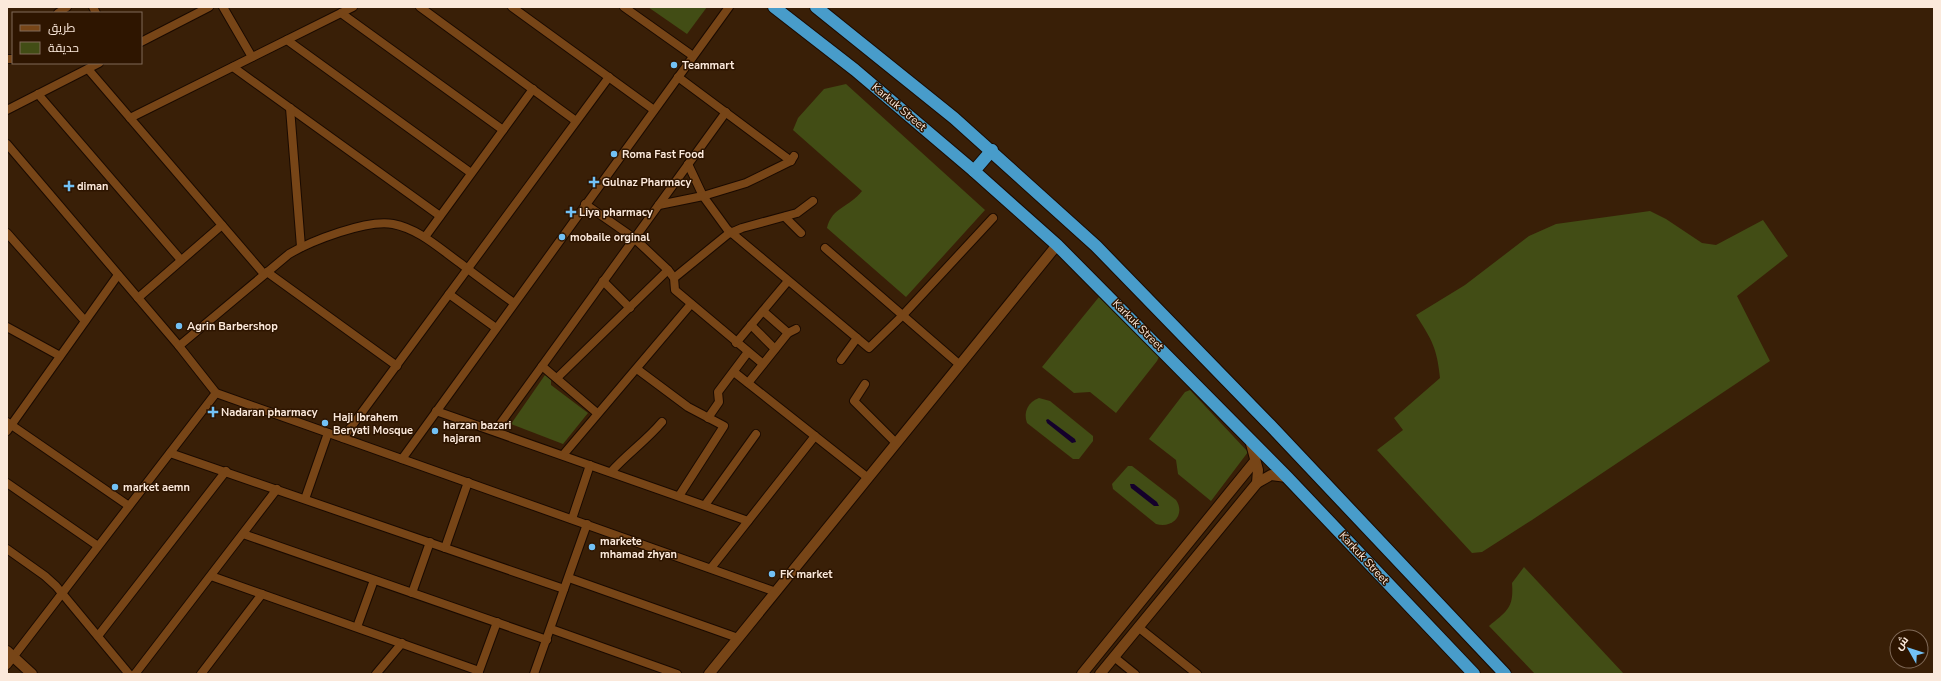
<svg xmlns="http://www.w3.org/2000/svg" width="1941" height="681" font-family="'Nunito Sans',Cairo,sans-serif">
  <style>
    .green { fill: #424d15 }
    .water { fill: #14002b }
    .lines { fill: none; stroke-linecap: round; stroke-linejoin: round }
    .minor-casing { stroke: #1a0a01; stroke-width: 10 }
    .tertiary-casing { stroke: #1a0a01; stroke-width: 12 }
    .trunk-casing { stroke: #1a0a01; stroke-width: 14 }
    .minor { stroke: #774517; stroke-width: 8 }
    .tertiary { stroke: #774517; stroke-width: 10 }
    .trunk { stroke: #489cca; stroke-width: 12 }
    .poi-dot { fill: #72c1f5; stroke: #2e1500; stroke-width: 1.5 }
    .labels { text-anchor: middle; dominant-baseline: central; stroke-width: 3; stroke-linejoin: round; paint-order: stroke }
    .poi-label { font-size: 11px; font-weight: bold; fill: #fbe9db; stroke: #2e1500; text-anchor: start }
    .street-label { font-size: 11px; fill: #fbe9db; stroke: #2e1500 }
  </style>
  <rect width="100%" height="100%" fill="#391f07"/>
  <!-- green -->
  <g class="green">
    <polygon points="648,7 707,7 687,34"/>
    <path d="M 846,84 L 985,210 L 906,297 L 827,228 C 832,207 850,207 862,191 L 793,130 L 798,118 L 824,89 Z"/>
    <path d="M 1650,211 L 1666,219 L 1702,243 L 1716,245 L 1763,220 L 1788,256 L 1737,296 L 1770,361 L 1532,520 L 1482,552 L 1472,553 L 1377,450 L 1403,430 L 1394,418 L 1440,378 C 1437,348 1432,340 1416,315 L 1465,285 L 1529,236 L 1556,224 Z"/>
    <polygon points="1099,297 1159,357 1157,361 1116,413 1090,392 1074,393 1042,367"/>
    <polygon points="545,375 551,380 551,385 588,413 563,444 511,424"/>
    <polygon points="1190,390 1248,452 1211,501 1178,474 1176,460 1149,439 1185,392"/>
    <path d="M 1039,398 L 1050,401 L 1093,436 L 1093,441 L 1079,459 L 1073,459 L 1027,423 C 1023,412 1028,402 1039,398 Z"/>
    <path d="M 1128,466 L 1132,466 L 1176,500 C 1186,515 1172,529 1156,524 L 1113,489 L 1112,484 Z"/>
    <path d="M 1524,567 L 1624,674 L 1535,674 L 1489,626 C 1507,611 1514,608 1512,583 Z"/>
  </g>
  <!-- water -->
  <g class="water">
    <polygon points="1048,419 1075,439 1076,442 1072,443 1047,423 1046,420"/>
    <polygon points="1130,484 1134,484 1157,502 1159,506 1154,506 1131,488"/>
  </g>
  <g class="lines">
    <defs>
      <g id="minor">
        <polyline points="93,7 96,13"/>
        <polyline points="223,7 252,57"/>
        <polyline points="420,7 576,121"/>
        <polyline points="512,7 654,110"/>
        <polyline points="624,7 693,56"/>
        <polyline points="58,13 67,7"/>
        <polyline points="341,13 503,130"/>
        <polyline points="287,40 471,173"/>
        <polyline points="141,42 209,7"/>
        <polyline points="7,59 13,59"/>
        <polyline points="233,67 440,216"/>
        <polyline points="88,69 264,274"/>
        <polyline points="678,77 791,161"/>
        <polyline points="38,94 181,260"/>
        <polyline points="290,108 301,247"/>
        <polyline points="7,110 99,63"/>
        <polyline points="130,118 353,7"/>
        <polyline points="7,144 179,346 216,393 776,592"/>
        <polyline points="688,164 703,196 727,229 869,348 903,315 993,218"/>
        <polyline points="585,204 634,238 668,270 674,278 675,290 763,364"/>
        <polyline points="659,205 703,196 746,183 791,161 794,156"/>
        <polyline points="785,217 801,233"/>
        <polyline points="7,233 85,321"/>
        <polyline points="425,237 533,89"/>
        <polyline points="825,248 960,365"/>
        <polyline points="267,272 397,366"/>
        <polyline points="674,278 728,234 742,228 797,213 813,201"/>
        <polyline points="603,281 630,308"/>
        <polyline points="449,294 496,328"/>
        <polyline points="138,298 222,225"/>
        <polyline points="763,311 788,333"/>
        <polyline points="751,325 775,349"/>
        <polyline points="7,327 60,356"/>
        <polyline points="736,343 788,281"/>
        <path d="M 179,346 L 289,254 C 311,241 367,219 393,224 C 419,229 439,248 460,263 C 478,277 496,290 514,303"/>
        <polyline points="841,360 857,338"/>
        <polyline points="542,366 597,413"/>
        <polyline points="637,369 688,407 724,426 679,496"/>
        <polyline points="734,372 868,478"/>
        <polyline points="557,378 668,270"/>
        <polyline points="748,383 788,333 796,329"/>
        <polyline points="865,384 854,401 896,443"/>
        <polyline points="436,411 748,521"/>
        <polyline points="708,418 719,402 718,392 748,352"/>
        <polyline points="7,422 129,506"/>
        <polyline points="7,431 118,275"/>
        <polyline points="495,431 726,112"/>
        <polyline points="343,438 609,77"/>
        <polyline points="170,453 564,589"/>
        <polyline points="563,455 691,304"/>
        <polyline points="402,459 729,7"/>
        <path d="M 611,472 C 627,454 646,441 662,422"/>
        <polyline points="7,483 98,546"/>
        <polyline points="305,499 328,433"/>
        <polyline points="705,505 756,434"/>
        <polyline points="572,519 590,465"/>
        <polyline points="243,534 547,640"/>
        <polyline points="445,548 468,482"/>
        <polyline points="7,549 45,576 56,586 129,674"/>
        <polyline points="711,568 815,436"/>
        <polyline points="211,576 479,671"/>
        <polyline points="569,578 738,638"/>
        <polyline points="412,593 430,542"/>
        <polyline points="357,627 374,580"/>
        <polyline points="1138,627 1197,674"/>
        <polyline points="551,629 677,674"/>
        <polyline points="98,636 226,471"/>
        <polyline points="1114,657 1135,674"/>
        <polyline points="7,665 216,393"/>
        <polyline points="135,674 277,489"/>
        <polyline points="201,674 262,594"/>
        <polyline points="376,674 402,643"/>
        <polyline points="478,674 497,622"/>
        <polyline points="534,674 587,524"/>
      </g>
      <g id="tertiary">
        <polyline points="1250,440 1258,470 1257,483"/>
        <polyline points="7,651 32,674"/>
        <polyline points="709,674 1057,245"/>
        <polyline points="1082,674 1255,461"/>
        <polyline points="1100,674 1257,483 1271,475 1287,477"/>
      </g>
      <g id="trunk">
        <polyline points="774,7 855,70 974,171 1057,245 1287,477 1474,674"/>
        <polyline points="816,7 954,118 1096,246 1270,425 1505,674"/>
        <polyline points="974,171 992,150"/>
      </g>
    </defs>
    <!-- minor casing -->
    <use href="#minor" class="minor-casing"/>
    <!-- tertiary casing -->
    <use href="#tertiary" class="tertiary-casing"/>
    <!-- trunk casing -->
    <use href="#trunk" class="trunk-casing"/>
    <!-- minor -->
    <use href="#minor" class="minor"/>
    <!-- tertiary -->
    <use href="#tertiary" class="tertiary"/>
    <!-- trunk -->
    <use href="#trunk" class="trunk"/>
  </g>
  <!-- markers -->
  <g class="poi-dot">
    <circle cx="674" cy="65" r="4"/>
    <circle cx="614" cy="154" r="4"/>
    <path d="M592 176h4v4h4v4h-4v4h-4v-4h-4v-4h4z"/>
    <path d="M67 180h4v4h4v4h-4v4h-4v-4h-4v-4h4z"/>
    <path d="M569 206h4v4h4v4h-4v4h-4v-4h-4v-4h4z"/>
    <circle cx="562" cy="237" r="4"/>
    <circle cx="179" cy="326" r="4"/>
    <path d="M211 406h4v4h4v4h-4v4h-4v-4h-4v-4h4z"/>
    <circle cx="325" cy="423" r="4"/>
    <circle cx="435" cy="431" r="4"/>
    <circle cx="115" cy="487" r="4"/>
    <circle cx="592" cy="547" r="4"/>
    <circle cx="772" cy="574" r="4"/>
  </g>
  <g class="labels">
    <!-- poi labels -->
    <g class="poi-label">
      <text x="682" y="65">Teammart</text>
      <text x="622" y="154">Roma Fast Food</text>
      <text x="602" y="182">Gulnaz Pharmacy</text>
      <text x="77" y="186">diman</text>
      <text x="579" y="212">Liya pharmacy</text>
      <text x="570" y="237">mobaile orginal</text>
      <text x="187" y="326">Agrin Barbershop</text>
      <text x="221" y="412">Nadaran pharmacy</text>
      <text x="333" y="417">Haji Ibrahem<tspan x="333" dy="13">Beryati Mosque</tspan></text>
      <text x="443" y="425">harzan bazari<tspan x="443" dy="13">hajaran</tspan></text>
      <text x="123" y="487">market aemn</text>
      <text x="600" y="541">markete<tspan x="600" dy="13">mhamad zhyan</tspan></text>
      <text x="780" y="574">FK market</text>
    </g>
    <!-- street labels -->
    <g class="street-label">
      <text transform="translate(899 107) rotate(40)">Karkuk Street</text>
      <text transform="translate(1138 325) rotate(45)">Karkuk Street</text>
      <text transform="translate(1364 558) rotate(47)">Karkuk Street</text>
    </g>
  </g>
  <!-- border -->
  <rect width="1941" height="681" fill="none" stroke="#fbe9db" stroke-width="16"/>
  <!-- legend -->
  <rect x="12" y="12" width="130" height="52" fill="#2e1500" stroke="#806a58"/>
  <rect x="20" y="25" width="20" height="6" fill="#774517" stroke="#806a58"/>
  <text x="48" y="32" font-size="12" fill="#fbe9db">طريق</text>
  <rect x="20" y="42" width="20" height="12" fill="#424d15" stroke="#806a58"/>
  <text x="48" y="52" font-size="12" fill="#fbe9db">حديقة</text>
  <!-- north arrow -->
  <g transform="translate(1909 649) rotate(309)"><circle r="19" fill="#2e1500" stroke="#806a58"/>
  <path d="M0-3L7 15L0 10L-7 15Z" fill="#72c1f5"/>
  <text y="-6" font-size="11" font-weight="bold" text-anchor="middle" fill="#fbe9db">ش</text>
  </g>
</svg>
